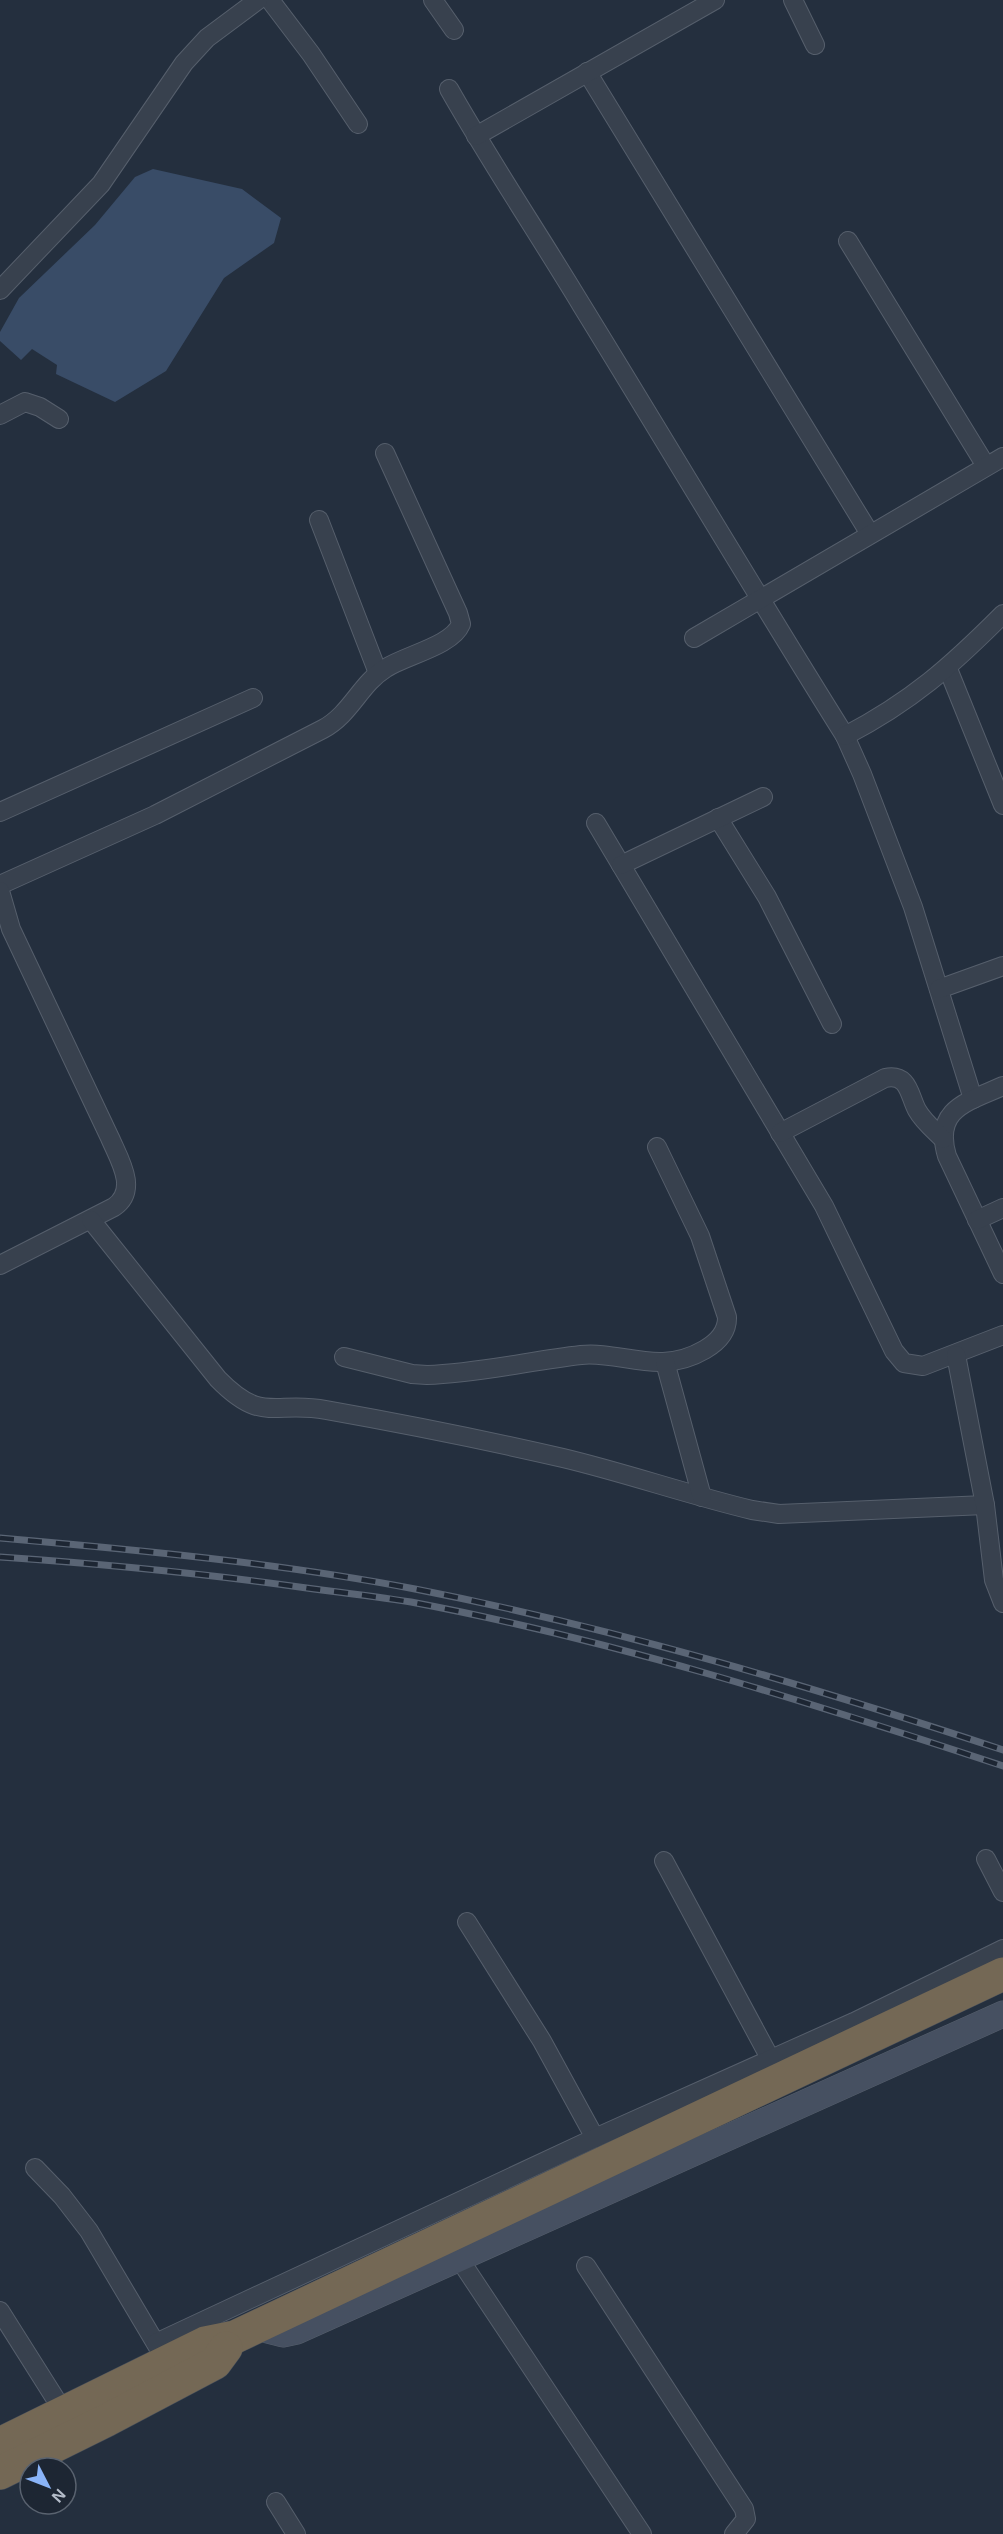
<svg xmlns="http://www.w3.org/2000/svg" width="1003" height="2534" font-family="Helvetica,sans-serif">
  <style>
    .water { fill: #394c67 }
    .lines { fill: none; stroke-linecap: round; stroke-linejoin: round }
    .street-casing { stroke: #565f6c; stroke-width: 20 }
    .secondary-casing { stroke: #565f6c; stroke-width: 27 }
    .highway-casing { stroke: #434c59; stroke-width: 34 }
    .street { stroke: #38414e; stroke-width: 18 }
    .secondary { stroke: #465061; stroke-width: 26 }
    .highway { stroke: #746855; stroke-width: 33 }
    .rail-casing { stroke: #5a6575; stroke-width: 7 }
    .rail { stroke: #1d2633; stroke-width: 4.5; stroke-dasharray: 14; stroke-linecap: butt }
  </style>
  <rect width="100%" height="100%" fill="#242f3e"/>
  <!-- water -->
  <polygon class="water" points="153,169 242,189 281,218 274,243 224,278 166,371 115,402 56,374 57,365 32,349 21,360 0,341 0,332 19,298 95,225 135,177"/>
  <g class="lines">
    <defs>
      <g id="street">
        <polyline points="270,0 311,54 358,124"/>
        <polyline points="433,0 454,30"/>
        <polyline points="793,0 815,45"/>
        <polyline points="587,72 870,534"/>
        <path d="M 449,89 C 491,163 538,233 582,306 C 670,449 756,594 845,736 L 862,774 L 913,907 L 973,1099"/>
        <polyline points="476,136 715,0"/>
        <polyline points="848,241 986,466"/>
        <polyline points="0,290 101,184 184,63 207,38 258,0"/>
        <polyline points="0,415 25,402 40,407 59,419"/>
        <polyline points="319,520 378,673"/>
        <polyline points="694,638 1003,457"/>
        <polyline points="948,669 1003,805"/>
        <path d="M 845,736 C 912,701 950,667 1003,614"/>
        <polyline points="0,812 253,698"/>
        <polyline points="718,818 767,897 832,1024"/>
        <polyline points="596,823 824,1206 894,1351 904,1363 923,1366 1003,1335"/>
        <polyline points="621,865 763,797"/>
        <path d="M 0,885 L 155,815 L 323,729 C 351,714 360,684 386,668 C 406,655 452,646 461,624 L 458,613 L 385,453"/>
        <path d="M 0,891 L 11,929 L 110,1138 C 119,1159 139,1190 114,1207 L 0,1265"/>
        <polyline points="939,989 1003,966"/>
        <path d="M 1003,1086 C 967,1102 933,1109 947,1156 L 1003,1274"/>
        <path d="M 780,1133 L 885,1078 C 909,1073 909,1095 917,1110 C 923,1121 934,1130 943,1139"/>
        <path d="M 91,1220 L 218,1379 C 263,1425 274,1400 326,1410 C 405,1424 485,1440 563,1458 C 626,1473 689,1495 752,1510 L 779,1514 L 985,1505"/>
        <polyline points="977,1220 1003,1208"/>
        <polyline points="956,1355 985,1505 994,1580 1003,1603"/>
        <path d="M 344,1357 L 412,1374 L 427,1375 C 478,1373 530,1361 581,1355 C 608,1352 635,1363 663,1362 C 688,1361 728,1345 727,1317 L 700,1236 L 657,1147"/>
        <polyline points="665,1362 702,1497"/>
        <polyline points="986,1859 1003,1892"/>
        <polyline points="664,1861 771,2060"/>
        <polyline points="467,1922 542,2041 595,2138"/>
        <polyline points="35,2168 62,2196 89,2231 162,2354"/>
        <polyline points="458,2257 642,2534"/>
        <polyline points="586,2266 744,2509 746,2519 734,2534"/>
        <polyline points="0,2311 65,2414"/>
        <polyline points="156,2343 595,2138 854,2022 1003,1949"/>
        <polyline points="276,2502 296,2534"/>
      </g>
      <polyline id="secondary" points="256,2327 283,2334 297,2331 1003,2014"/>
      <g id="highway">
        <polyline points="0,2444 205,2343 235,2337 1003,1974"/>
        <polyline points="0,2473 107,2420 215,2363 226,2348"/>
      </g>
    </defs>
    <!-- street casing -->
    <use href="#street" class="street-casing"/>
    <!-- secondary casing -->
    <use href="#secondary" class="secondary-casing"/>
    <!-- highway casing -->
    <use href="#highway" class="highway-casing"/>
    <!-- street -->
    <use href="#street" class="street"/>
    <!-- secondary -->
    <use href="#secondary" class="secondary"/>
    <!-- highway -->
    <use href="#highway" class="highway"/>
    <defs>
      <g id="rail">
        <path d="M 0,1538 C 139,1550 279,1563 415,1589 C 615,1628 810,1686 1003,1750"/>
        <path d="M 0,1557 C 105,1564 209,1574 314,1589 C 346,1593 379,1597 411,1602 C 613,1640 808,1702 1003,1766"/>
      </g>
    </defs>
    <!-- rail casing -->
    <use href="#rail" class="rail-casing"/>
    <!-- rail -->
    <use href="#rail" class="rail"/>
  </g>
  <!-- north arrow -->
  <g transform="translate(48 2486) rotate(132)"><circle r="28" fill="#1d2633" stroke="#59626f" stroke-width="1.5"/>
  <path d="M0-4.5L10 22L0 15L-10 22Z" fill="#8ab4f8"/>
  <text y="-9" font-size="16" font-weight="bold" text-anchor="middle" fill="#b4bcc9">N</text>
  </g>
</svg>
